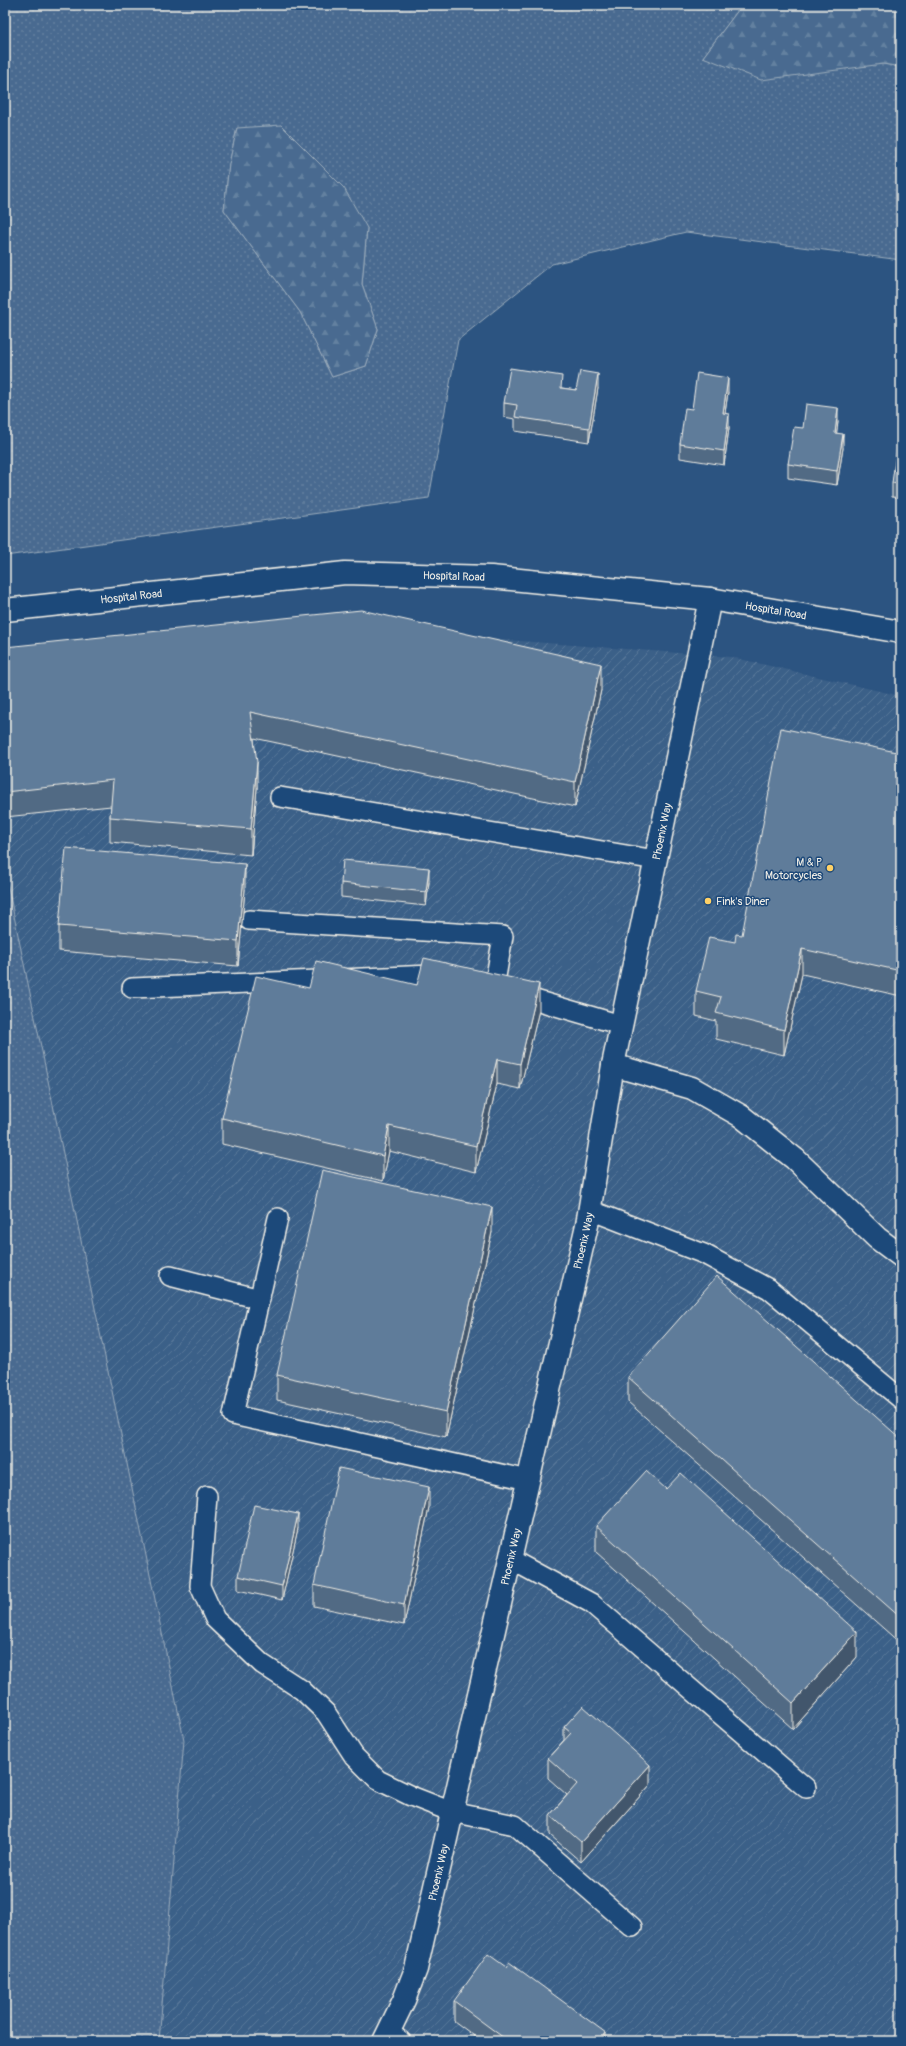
<svg xmlns="http://www.w3.org/2000/svg" width="906" height="2046" font-family="Pangolin,sans-serif">
  <style>
    .industrial { fill: url(#industrial-furrows) }
    .grass { fill: url(#grass-dots); stroke: #9eaebc; fill-rule: evenodd }
    .forest { fill: url(#forest-firs); stroke: #9eaebc }
    .lines { fill: none; stroke-linecap: round; stroke-linejoin: round }
    .service-casing { stroke: #f4f1e8; stroke-width: 22 }
    .minor-casing { stroke: #f4f1e8; stroke-width: 25 }
    .tertiary-casing { stroke: #f4f1e8; stroke-width: 25 }
    .service { stroke: #1f4a7a; stroke-width: 19 }
    .minor { stroke: #1f4a7a; stroke-width: 22 }
    .tertiary { stroke: #1f4a7a; stroke-width: 22 }
    .wall { fill: #516a84; stroke: #f4f1e8 }
    .shaded-wall { fill: #42566c; stroke: #f4f1e8 }
    .building { fill: #5e7b9a; stroke: #f4f1e8 }
    .poi-dot { fill: #ffd166; stroke: #1f4a7a; stroke-width: 1.5 }
    .labels { text-anchor: middle; dominant-baseline: central; stroke-width: 3; stroke-linejoin: round; paint-order: stroke }
    .street-label { font-size: 11px; fill: #f4f1e8; stroke: #1f4a7a }
    .poi-label { font-size: 11px; fill: #f4f1e8; stroke: #1f4a7a; text-anchor: end }
  </style>
  <defs>
    <pattern id="industrial-furrows" width="10" height="10" patternUnits="userSpaceOnUse"><rect width="10" height="10" fill="#3b6088"/><path d="M-1 1l2-2M0 10L10 0M9 11l2-2" fill="none" stroke="#587799"/></pattern>
    <pattern id="grass-dots" width="8" height="8" patternUnits="userSpaceOnUse"><rect width="8" height="8" fill="#496b90"/><path d="M2 2h.1M6 6h.1" fill="none" stroke="#6481a0" stroke-width="1.8" stroke-linecap="round"/></pattern>
    <pattern id="forest-firs" width="22" height="20" patternUnits="userSpaceOnUse"><rect width="22" height="20" fill="#496b90"/><path d="M5 1l3.5 6h-7zM16 11l3.5 6h-7z" fill="#6481a0"/></pattern>
  </defs>
  <rect width="100%" height="100%" fill="#2c5481"/>
  <filter id="ink" filterUnits="userSpaceOnUse"><feTurbulence type="fractalNoise" baseFrequency=".025" numOctaves="2"/><feDisplacementMap in="SourceGraphic" scale="8" xChannelSelector="R" yChannelSelector="G"/><feConvolveMatrix kernelMatrix="1 2 1 2 8 2 1 2 1" color-interpolation-filters="sRGB"/></filter>
  <g filter="url(#ink)">
    <!-- industrial -->
    <polygon class="industrial" points="305,625 731,657 901,696 901,2041 159,2041 184,1740 5,872 5,665"/>
    <!-- grass -->
    <g class="grass">
      <path d="M 5,5 L 742,5 L 703,57 L 883,64 L 901,67 L 901,260 L 686,232 L 552,264 L 458,340 L 429,498 L 5,556 ZM 237,128 L 367,228 L 362,284 L 378,329 L 366,366 L 332,377 L 300,312 L 224,210 L 229,164 Z"/>
      <polygon points="5,872 184,1740 159,2041 5,2041"/>
    </g>
    <!-- forest -->
    <g class="forest">
      <polygon points="742,5 901,5 901,67 883,64 761,80 703,57"/>
      <polygon points="281,125 344,188 367,228 362,284 378,329 366,366 332,377 300,312 224,210 229,164 237,128"/>
    </g>
    <g class="lines">
      <defs>
        <g id="service">
          <polyline points="280,797 656,860"/>
          <polyline points="249,920 503,936 494,988"/>
          <polyline points="132,988 431,975 444,978"/>
          <polyline points="515,994 621,1025"/>
          <polyline points="590,1210 704,1254 769,1289 901,1399"/>
          <polyline points="278,1218 233,1415 528,1480"/>
          <polyline points="170,1276 260,1299"/>
          <polyline points="207,1496 200,1586 215,1619 262,1664 302,1690 326,1713 354,1756 378,1780 411,1796 452,1812 515,1825 632,1927"/>
          <polyline points="510,1559 591,1603 806,1788"/>
          <polyline points="389,2032 401,2041"/>
        </g>
        <g id="minor">
          <polyline points="613,1065 692,1088 741,1116 795,1159 877,1238 901,1256"/>
          <path id="s1" d="M 384,2041 L 404,2000 L 416,1969 L 587,1225 L 613,1065 L 710,599"/>
        </g>
        <g id="tertiary">
          <path id="s2" d="M 5,610 L 345,573 L 491,577 L 710,599 L 901,632"/>
        </g>
      </defs>
      <!-- service casing -->
      <use href="#service" class="service-casing"/>
      <!-- minor casing -->
      <use href="#minor" class="minor-casing"/>
      <!-- tertiary casing -->
      <use href="#tertiary" class="tertiary-casing"/>
      <!-- service -->
      <use href="#service" class="service"/>
      <!-- minor -->
      <use href="#minor" class="minor"/>
      <!-- tertiary -->
      <use href="#tertiary" class="tertiary"/>
    </g>
    <!-- wall -->
    <g class="wall">
      <polygon points="562,388 576,390 598,388 589,442 515,431 515,419 504,417 504,403"/>
      <polygon points="728,392 725,413 729,428 724,465 680,458 680,444 692,409"/>
      <polygon points="838,422 836,434 843,448 837,485 788,478 788,464 803,428"/>
      <polygon points="901,446 901,498 892,497 892,483"/>
      <polygon points="5,647 601,690 575,807 254,738 257,788 251,855 110,842 110,817 111,806 5,817"/>
      <polygon points="901,753 901,996 802,974 784,1055 716,1039 716,1021 696,1016 696,991 735,942 742,935"/>
      <polygon points="429,882 426,906 341,897 341,883"/>
      <polygon points="245,889 238,966 59,951 59,926"/>
      <polygon points="417,985 539,1010 520,1089 497,1084 476,1172 389,1151 383,1181 222,1144 222,1118 309,988"/>
      <polygon points="492,1232 446,1437 277,1400 277,1375"/>
      <polygon points="628,1377 901,1439 901,1644 628,1402"/>
      <polygon points="429,1507 404,1625 314,1606 314,1585"/>
      <polygon points="596,1526 857,1657 793,1729 596,1552"/>
      <polygon points="298,1528 282,1600 238,1590 238,1576"/>
      <polygon points="564,1727 650,1785 581,1862 550,1835 550,1815 567,1795 548,1778 548,1758 564,1740"/>
      <polygon points="454,2001 606,2041 481,2041 454,2021"/>
    </g>
    <!-- shaded-wall -->
    <g class="shaded-wall">
      <polygon points="598,374 598,388 589,442 589,428"/>
      <polygon points="728,378 728,392 723,427 723,413"/>
      <polygon points="838,408 838,422 835,447 835,433"/>
      <polygon points="729,414 729,428 724,465 724,451"/>
      <polygon points="843,434 843,448 837,485 837,471"/>
      <polygon points="601,664 601,690 575,807 575,782"/>
      <polygon points="257,762 257,788 251,855 251,829"/>
      <polygon points="245,864 245,889 238,966 238,941"/>
      <polygon points="429,868 429,882 426,906 426,892"/>
      <polygon points="802,949 802,974 784,1055 784,1030"/>
      <polygon points="539,984 539,1010 520,1089 520,1064"/>
      <polygon points="497,1059 497,1084 476,1172 476,1146"/>
      <polygon points="389,1126 389,1151 383,1181 383,1156"/>
      <polygon points="492,1207 492,1232 446,1437 446,1412"/>
      <polygon points="429,1487 429,1507 404,1625 404,1605"/>
      <polygon points="298,1514 298,1528 282,1600 282,1586"/>
      <polygon points="857,1632 857,1657 793,1729 793,1703"/>
      <polygon points="650,1765 650,1785 581,1862 581,1842"/>
      <polygon points="606,2033 606,2041 600,2041"/>
    </g>
    <!-- building -->
    <g class="building">
      <polygon points="510,368 562,376 561,388 576,390 580,371 598,374 589,428 515,417 517,405 504,403"/>
      <polygon points="697,373 728,378 723,413 729,414 724,451 680,444 685,408 692,409"/>
      <polygon points="806,404 838,408 835,433 843,434 837,471 788,464 794,427 803,428"/>
      <polygon points="897,446 901,446 901,484 892,483"/>
      <polygon points="361,610 601,664 575,782 250,712 257,762 251,829 110,817 113,780 5,792 5,647"/>
      <polygon points="781,728 901,753 901,971 802,949 784,1030 716,1013 721,997 696,991 709,937 735,942 736,934 742,935"/>
      <polygon points="66,848 245,864 238,941 59,926"/>
      <polygon points="343,860 429,868 426,892 341,883"/>
      <polygon points="424,958 539,984 520,1064 497,1059 476,1146 389,1126 383,1156 222,1118 256,976 309,988 316,961 417,985"/>
      <polygon points="322,1170 492,1207 446,1412 277,1375"/>
      <polygon points="717,1276 901,1439 901,1618 628,1377"/>
      <polygon points="339,1468 429,1487 404,1605 314,1585"/>
      <polygon points="646,1471 666,1489 681,1473 857,1632 793,1703 596,1526"/>
      <polygon points="254,1505 298,1514 282,1586 238,1576"/>
      <polygon points="583,1706 650,1765 581,1842 550,1815 577,1784 548,1758 571,1733 564,1727"/>
      <polygon points="488,1954 506,1967 509,1962 606,2033 600,2041 508,2041 454,2001"/>
    </g>
  </g>
  <!-- markers -->
  <g class="poi-dot">
    <circle cx="830" cy="868" r="4"/>
    <circle cx="708" cy="901" r="4"/>
  </g>
  <g class="labels">
    <!-- street labels -->
    <g class="street-label">
      <text stroke="none"><textPath href="#s2" startOffset="451">Hospital Road</textPath></text>
      <text stroke="none"><textPath href="#s2" startOffset="127">Hospital Road</textPath></text>
      <text stroke="none"><textPath href="#s2" startOffset="775">Hospital Road</textPath></text>
      <text stroke="none"><textPath href="#s1" startOffset="1243">Phoenix Way</textPath></text>
      <text stroke="none"><textPath href="#s1" startOffset="826">Phoenix Way</textPath></text>
      <text stroke="none"><textPath href="#s1" startOffset="502">Phoenix Way</textPath></text>
      <text stroke="none"><textPath href="#s1" startOffset="178">Phoenix Way</textPath></text>
    </g>
    <!-- poi labels -->
    <g class="poi-label">
      <text x="822" y="862">M &amp; P<tspan x="822" dy="13">Motorcycles</tspan></text>
      <text x="716" y="901" text-anchor="start">Fink's Diner</text>
    </g>
  </g>
  <!-- margin -->
  <rect width="906" height="2046" fill="none" stroke="#1f4a7a" stroke-width="20"/>
  <rect x="10" y="10" width="886" height="2026" fill="none" stroke="#f4f1e8" stroke-width="1.5" filter="url(#ink)"/>
</svg>
